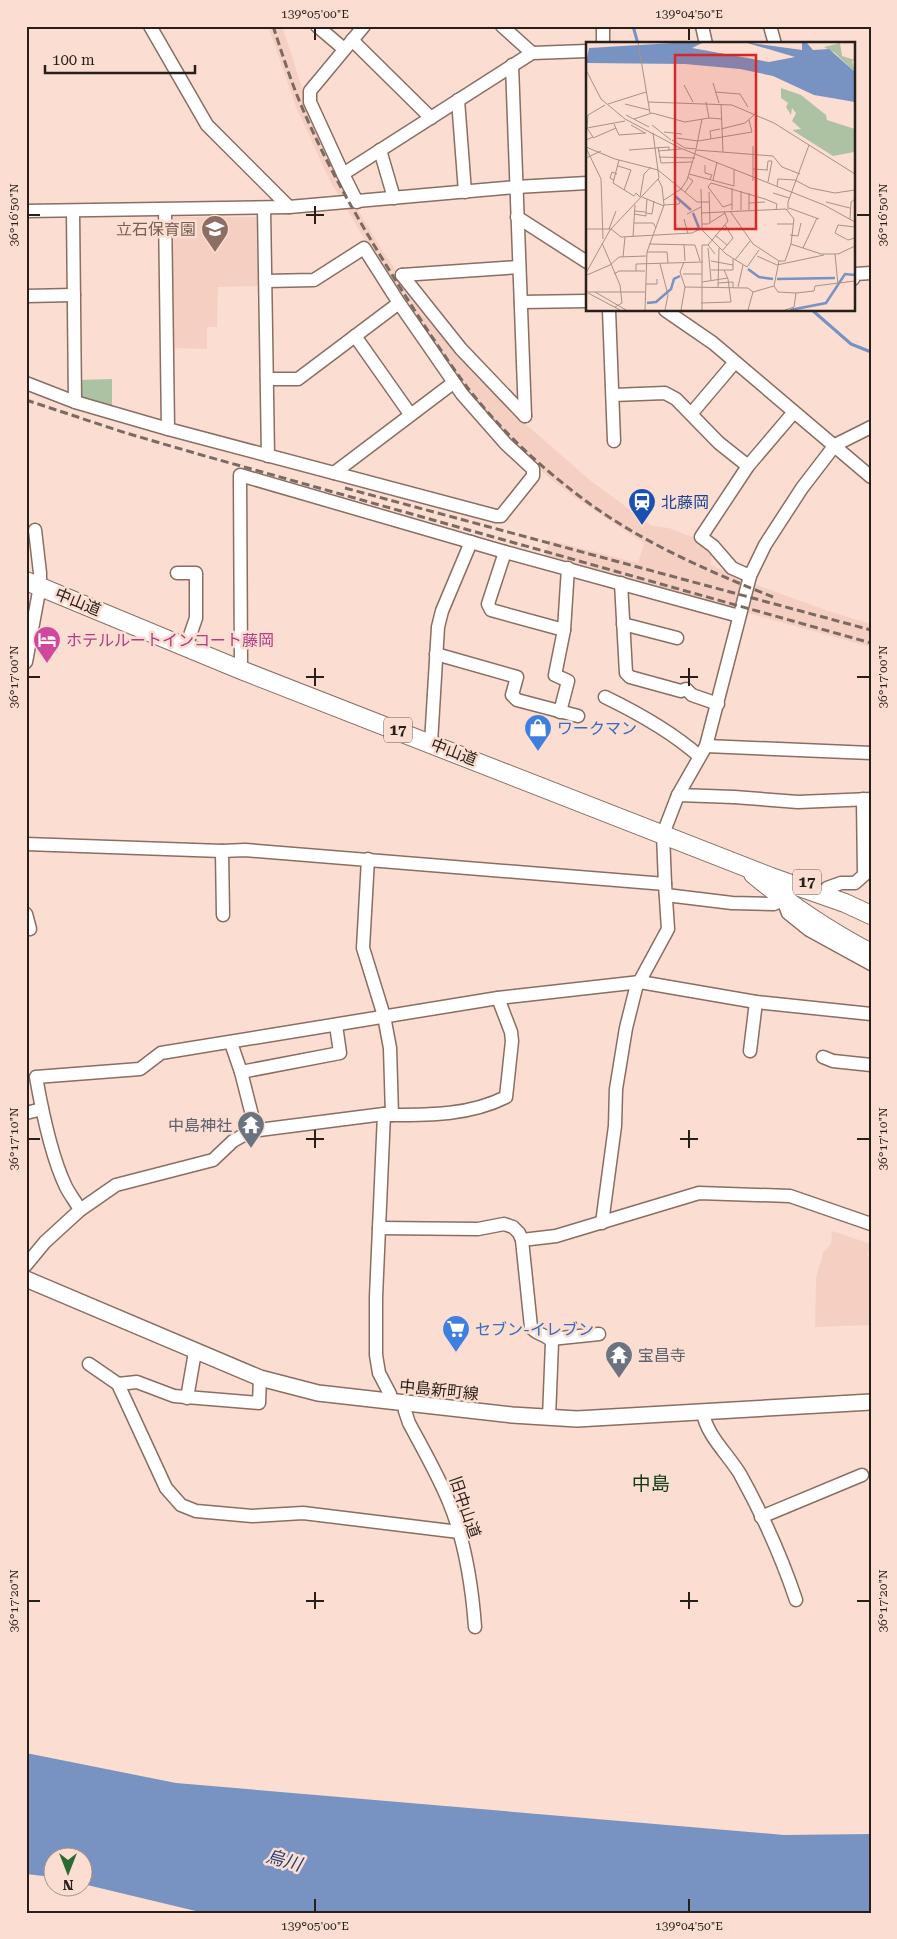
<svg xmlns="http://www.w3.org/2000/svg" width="897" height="1939" font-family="'Roboto Serif','Noto Sans JP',serif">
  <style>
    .built { fill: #f5d0c2 }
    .green { fill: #adc2a2 }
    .water { fill: #7892c1 }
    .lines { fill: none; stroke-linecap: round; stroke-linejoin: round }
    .stream { stroke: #7892c1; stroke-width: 3 }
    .minor-casing { stroke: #886e63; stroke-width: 15 }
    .major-casing { stroke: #886e63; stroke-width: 18 }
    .highway-casing { stroke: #886e63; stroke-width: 20 }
    .minor { stroke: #fff; stroke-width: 12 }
    .major { stroke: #fff; stroke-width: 15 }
    .highway { stroke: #fff; stroke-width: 18 }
    .rail { stroke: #7b6a62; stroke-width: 3; stroke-dasharray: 8 4; stroke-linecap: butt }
    .ticks { fill: none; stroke: #291f1a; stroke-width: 2 }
    .labels { text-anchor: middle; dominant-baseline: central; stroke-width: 5; stroke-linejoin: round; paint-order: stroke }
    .shield { fill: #fbded1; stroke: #685851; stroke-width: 1 }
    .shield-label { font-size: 15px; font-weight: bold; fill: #291f1a }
    .education-label { font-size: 16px; fill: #785e54; stroke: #fbded1; text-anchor: end }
    .transit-label { font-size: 16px; fill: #164399; stroke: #fbded1; text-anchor: start }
    .street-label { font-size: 16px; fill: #291f1a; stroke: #fbded1 }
    .hotel-label { font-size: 16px; fill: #b23c85; stroke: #fbded1; text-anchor: start }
    .shop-label { font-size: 16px; fill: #366cbe; stroke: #fbded1; text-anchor: start }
    .worship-label { font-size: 16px; fill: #5b616d; stroke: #fbded1; text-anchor: end }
    .water-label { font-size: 18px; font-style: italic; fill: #213f7a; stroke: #fbded1 }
    .quarter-label { font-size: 19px; fill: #0c3a15; stroke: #fbded1 }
    .inset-river { fill: none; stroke: #7892c1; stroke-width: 2.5 }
    .inset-road { fill: none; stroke: #a79288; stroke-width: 1 }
    .view { fill: #d62828; fill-opacity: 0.15; stroke: #d62828; stroke-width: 2.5 }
    .inset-edge { fill: none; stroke: #291f1a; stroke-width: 2.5 }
    .neatline { fill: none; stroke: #291f1a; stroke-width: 2 }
    .ticks-label { font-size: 12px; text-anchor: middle; fill: #291f1a }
  </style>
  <rect width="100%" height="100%" fill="#fbded1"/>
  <!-- built -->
  <g class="built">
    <polygon points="268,26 282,26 307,103 355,205 382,250 432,325 522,421 591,481 652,526 669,528 700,540 712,550 711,565 748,582 831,612 871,624 871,647 545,557 549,540 638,563 644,543 574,497 526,459 464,392 374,255 330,181 296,107"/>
    <polygon points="174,217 255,217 260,221 260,286 218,287 217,327 207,327 207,349 171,348 169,221"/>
    <polygon points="832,1231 871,1244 871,1249 867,1255 871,1258 871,1325 815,1327 816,1278 823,1253 831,1244"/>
  </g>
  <!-- green -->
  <polygon class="green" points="112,379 112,408 84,399 79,393 79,380"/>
  <!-- water -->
  <polygon class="water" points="26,1753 176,1783 784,1835 871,1834 871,1913 204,1913 83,1884 82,1856 52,1856 52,1877 26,1874"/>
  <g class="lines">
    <!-- stream -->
    <g class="stream">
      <polyline points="633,26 638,44"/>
      <polyline points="812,310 851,344 871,352"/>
    </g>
    <defs>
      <g id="minor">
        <polyline points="150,26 207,125 289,207"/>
        <polyline points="317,26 344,49"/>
        <polyline points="502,26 532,53"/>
        <polyline points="603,26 603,44"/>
        <polyline points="702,26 706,44"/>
        <polyline points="770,26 775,44"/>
        <polyline points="352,40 431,118"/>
        <polyline points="512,65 525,416"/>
        <polyline points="458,100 465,192"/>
        <polyline points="380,150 394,198"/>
        <polyline points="343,174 532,53 587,51"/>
        <polyline points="357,202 343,174 310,102 310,91 364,26"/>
        <polyline points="264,208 268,456"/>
        <polyline points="165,210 168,429"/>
        <polyline points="26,211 289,207 516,187 587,183"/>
        <polyline points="73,211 75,402"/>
        <polyline points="517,217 587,262"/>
        <polyline points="402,275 461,349 525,416"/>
        <polyline points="402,275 519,267"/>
        <polyline points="853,279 855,274 871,273"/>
        <polyline points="26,296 74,295"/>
        <polyline points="521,302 587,301"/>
        <polyline points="609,310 614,441"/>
        <polyline points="665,310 713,343 871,477"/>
        <polyline points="355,336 410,414"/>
        <polyline points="267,379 298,379 399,303"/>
        <polyline points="26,383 75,402 168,429 496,516 501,516 533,476 533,469 506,444 462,394 399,303 364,248 314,280 266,281"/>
        <polyline points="613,395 665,393 676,399 719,443 748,466"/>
        <polyline points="691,414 735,362"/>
        <polyline points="334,473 453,383"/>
        <polyline points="505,552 488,604 491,610 564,630 555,675 568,681 560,712"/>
        <polyline points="177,573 196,573 196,618 186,647"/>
        <polyline points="750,576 732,568 713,546 701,537 748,466 794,412"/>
        <polyline points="621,583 626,673 630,677 681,691 686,689 692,695 718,704"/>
        <polyline points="623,624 677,638"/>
        <polyline points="564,630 568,568"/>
        <polyline points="436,654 517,677 512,695 517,700 578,716"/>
        <polyline points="26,662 40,586 40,573 35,530"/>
        <polyline points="241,670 240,475 505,552 739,616"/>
        <path d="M 605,697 C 638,713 672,732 699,756"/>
        <polyline points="431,743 438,627 442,611 471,542"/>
        <polyline points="706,746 871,753"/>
        <polyline points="678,795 734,797 798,802 871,799"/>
        <polyline points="26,844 222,851 245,850 665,884 663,834 678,795 706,746 750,576 765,545 802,488 835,445 871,427"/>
        <polyline points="222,851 223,915"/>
        <polyline points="368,859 363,948 384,1016 390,1048 392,1115 384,1114 376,1297 376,1355 379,1373 390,1394 390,1402"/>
        <polyline points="827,888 841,883 855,883 864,875 863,799"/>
        <polyline points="666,895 732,903 774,904 783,900 788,913 809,930 871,964"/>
        <polyline points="26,914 30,929"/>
        <polyline points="231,1043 241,1072 256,1131"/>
        <polyline points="750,1051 756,1002"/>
        <polyline points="823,1057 833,1061 871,1065"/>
        <polyline points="241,1072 340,1053 336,1025"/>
        <polyline points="26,1113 42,1109"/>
        <path d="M 392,1115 C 431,1115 470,1115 506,1097 L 512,1041 L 511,1032 L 498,998"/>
        <path d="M 80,1210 C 76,1202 70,1195 66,1187 C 51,1156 42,1111 36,1077 L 140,1069 L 161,1053 L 498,998 L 640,982 L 756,1002 L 871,1014"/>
        <polyline points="602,1223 615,1126 616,1089 626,1028 636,988 668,929 665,884"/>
        <path d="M 379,1228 L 478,1229 L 504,1224 L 513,1227 L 519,1233 L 522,1240 L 531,1327 C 536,1335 547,1334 552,1342 L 549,1418"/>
        <polyline points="522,1240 556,1236 699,1193 790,1196 871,1224"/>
        <polyline points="26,1265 45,1242 80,1210 116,1185 213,1160 233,1141 251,1131 384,1114"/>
        <polyline points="551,1339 599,1334"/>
        <polyline points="89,1364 118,1384 166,1488 181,1505 196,1511 252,1516 303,1513 459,1532"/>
        <polyline points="118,1384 137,1382 174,1396 259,1403 260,1378"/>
        <polyline points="187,1398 195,1352"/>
        <path d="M 404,1403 L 405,1411 L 409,1423 C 423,1449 438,1475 449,1502 C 465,1541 472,1586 475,1627"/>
        <path d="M 703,1412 C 706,1435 728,1454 740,1474 C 761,1512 782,1558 796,1600"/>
        <polyline points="761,1517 862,1475"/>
      </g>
      <polyline id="major" points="26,1279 260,1378 318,1393 512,1415 577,1419 871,1402"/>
      <g id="highway">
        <polyline points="26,581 241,670 771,877 845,903 871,915"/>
        <path d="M 753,874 C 791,906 827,930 871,953"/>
      </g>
    </defs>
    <!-- minor casing -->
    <use href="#minor" class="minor-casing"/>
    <!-- major casing -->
    <use href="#major" class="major-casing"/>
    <!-- highway casing -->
    <use href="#highway" class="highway-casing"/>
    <!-- minor -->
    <use href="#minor" class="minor"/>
    <!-- major -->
    <use href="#major" class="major"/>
    <!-- highway -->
    <use href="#highway" class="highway"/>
    <!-- rail -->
    <g class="rail">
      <path d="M 273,26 C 282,53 290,79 301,105 C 328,169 364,230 401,289 C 422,322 444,356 467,387 C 497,426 535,462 574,492 C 634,539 703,569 773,597"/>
      <polyline points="26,400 126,433 198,454 871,643"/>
      <polyline points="345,488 871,630"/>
    </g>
  </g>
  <!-- ticks -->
  <path class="ticks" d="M 315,28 L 315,40M 689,28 L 689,40M 315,206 L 315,224M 28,215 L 40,215M 306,215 L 324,215M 857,215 L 870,215M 315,668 L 315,686M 689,668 L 689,686M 28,677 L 40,677M 306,677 L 324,677M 680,677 L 698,677M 857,677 L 870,677M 315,1130 L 315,1148M 689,1130 L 689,1148M 28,1139 L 40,1139M 306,1139 L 324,1139M 680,1139 L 698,1139M 857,1139 L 870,1139M 315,1592 L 315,1609M 689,1592 L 689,1609M 28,1601 L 40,1601M 306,1601 L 324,1601M 680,1601 L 698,1601M 857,1601 L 870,1601M 315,1899 L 315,1912M 689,1899 L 689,1912"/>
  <!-- icons -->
  <defs>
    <symbol id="school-pin" viewBox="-11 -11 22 30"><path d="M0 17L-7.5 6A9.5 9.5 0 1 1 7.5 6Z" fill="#8d6e63" stroke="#fbded1"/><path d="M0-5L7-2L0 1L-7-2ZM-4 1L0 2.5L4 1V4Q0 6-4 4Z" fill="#fff"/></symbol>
    <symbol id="station-pin" viewBox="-11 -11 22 30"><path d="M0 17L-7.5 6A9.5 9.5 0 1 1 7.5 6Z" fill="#1a4fb4" stroke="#fbded1"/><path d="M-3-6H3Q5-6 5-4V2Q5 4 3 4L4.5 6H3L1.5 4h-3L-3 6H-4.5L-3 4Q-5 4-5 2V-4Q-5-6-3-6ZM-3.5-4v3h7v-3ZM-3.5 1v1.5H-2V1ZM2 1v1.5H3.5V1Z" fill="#fff"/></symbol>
    <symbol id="hotel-pin" viewBox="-11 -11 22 30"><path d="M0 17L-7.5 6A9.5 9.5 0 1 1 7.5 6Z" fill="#d1479c" stroke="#fbded1"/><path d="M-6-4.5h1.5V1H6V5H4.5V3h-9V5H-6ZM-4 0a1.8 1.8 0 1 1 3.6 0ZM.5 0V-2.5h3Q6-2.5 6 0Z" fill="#fff"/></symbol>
    <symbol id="shop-pin" viewBox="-11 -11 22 30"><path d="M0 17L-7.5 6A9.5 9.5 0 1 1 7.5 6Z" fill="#3f7fe0" stroke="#fbded1"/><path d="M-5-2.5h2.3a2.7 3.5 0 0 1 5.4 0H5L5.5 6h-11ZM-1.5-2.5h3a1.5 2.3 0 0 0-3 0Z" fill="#fff"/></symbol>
    <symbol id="temple-pin" viewBox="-11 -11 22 30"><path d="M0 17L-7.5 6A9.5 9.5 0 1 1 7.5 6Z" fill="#6b7280" stroke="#fbded1"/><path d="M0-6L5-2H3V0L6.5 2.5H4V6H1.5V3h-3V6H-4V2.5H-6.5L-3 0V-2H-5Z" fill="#fff"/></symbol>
    <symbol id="supermarket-pin" viewBox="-11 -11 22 30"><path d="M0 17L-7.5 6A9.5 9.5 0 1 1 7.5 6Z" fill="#3f7fe0" stroke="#fbded1"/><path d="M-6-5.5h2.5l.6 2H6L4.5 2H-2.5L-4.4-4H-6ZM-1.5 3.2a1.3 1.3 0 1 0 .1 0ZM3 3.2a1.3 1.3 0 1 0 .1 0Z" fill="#fff"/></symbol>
  </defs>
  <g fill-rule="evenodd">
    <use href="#school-pin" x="199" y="213" width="32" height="43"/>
    <use href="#station-pin" x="626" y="486" width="32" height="43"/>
    <use href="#hotel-pin" x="31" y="624" width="32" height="43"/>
    <use href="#shop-pin" x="522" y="712" width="32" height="43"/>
    <use href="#temple-pin" x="235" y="1109" width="32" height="43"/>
    <use href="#supermarket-pin" x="440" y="1313" width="32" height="43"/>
    <use href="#temple-pin" x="603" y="1339" width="32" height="43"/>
  </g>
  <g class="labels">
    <!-- shield labels -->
    <g class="shield">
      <rect x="384" y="717.5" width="28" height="25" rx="4"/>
      <rect x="793" y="869.5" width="28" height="25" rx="4"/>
    </g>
    <g class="shield-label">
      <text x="398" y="730">17</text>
      <text x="807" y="882">17</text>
    </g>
    <!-- education labels -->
    <g class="education-label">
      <text x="196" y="229">立石保育園</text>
    </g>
    <!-- transit labels -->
    <g class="transit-label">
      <text x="661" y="502">北藤岡</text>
    </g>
    <!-- street labels -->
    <g class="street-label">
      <text transform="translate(78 602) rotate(22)">中山道</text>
      <text transform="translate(454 752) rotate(21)">中山道</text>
      <text transform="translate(439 1390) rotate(6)">中島新町線</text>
      <text transform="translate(465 1507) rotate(71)">旧中山道</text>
    </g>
    <!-- hotel labels -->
    <g class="hotel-label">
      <text x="66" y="640">ホテルルートインコート藤岡</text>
    </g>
    <!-- shop labels -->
    <g class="shop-label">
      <text x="557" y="728">ワークマン</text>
      <text x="475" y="1329">セブン-イレブン</text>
    </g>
    <!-- worship labels -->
    <g class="worship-label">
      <text x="232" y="1125">中島神社</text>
      <text x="638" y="1355" text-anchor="start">宝昌寺</text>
    </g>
    <!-- water labels -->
    <g class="water-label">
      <text transform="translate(284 1860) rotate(15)">烏川</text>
    </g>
    <!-- quarter labels -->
    <g class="quarter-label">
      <text x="651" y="1483">中島</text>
    </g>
  </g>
  <!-- overview -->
  <g transform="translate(586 42)">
    <rect width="269" height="269" fill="#fbded1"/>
    <path d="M 254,1 L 256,14 L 269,18 L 266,19 L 269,30 L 249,11 L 238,5 ZM 195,46 L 215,53 L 240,73 L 241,78 L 269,87 L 268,110 L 247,114 L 206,88 L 215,87 L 206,79 L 210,71 L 206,66 L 205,73 L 200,65 L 202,61 L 195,56 Z" fill="#adc2a2"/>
    <path d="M 104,0 L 118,0 L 106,6 L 183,20 L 209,15 L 158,0 L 216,8 L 216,0 L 220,0 L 227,8 L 243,7 L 269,30 L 269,60 L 228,53 L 187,34 L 154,27 L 99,22 L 0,21 L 3,6 Z" fill="#7892c1"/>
    <path class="inset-river" d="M 89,154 L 105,168M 107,171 L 113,186M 162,227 L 173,235 L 187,237M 191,237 L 249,236M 61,261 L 70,260 L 85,247 L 88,237 L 94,234M 204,268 L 240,261 L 259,232 L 269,233"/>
    <path class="inset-road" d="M 52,0 L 64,71M 0,28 L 15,57 L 39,77 L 94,106 L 238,163 L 269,180M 127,41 L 133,61M 98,43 L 107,60M 129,50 L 154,52 L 162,65M 62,60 L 146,63 L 188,81 L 269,132M 120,60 L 123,76 L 136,77M 22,62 L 60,50M 39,62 L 63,68M 135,62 L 137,110M 40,73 L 63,85M 48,77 L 66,71 L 99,80 L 123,76M 28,82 L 33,93 L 60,91M 45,83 L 59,91M 66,83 L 85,98M 1,86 L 39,79M 135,87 L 159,81 L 168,73M 78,90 L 96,92M 7,96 L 30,86M 91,96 L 112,99 L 166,90 L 163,78M 125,97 L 124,89 L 134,87M 0,98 L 7,95 L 1,86 L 2,73 L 19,63M 86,98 L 99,106 L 110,107M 0,105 L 29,117 L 72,128 L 111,160 L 123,160M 72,105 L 75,121 L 106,120M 0,106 L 15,137 L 17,197M 110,107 L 116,77M 43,108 L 83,105 L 83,109M 72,109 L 95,107M 73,115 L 109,116M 0,116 L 15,109M 33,118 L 27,141 L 48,154 L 50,151 L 54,155 L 58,132 L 65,125M 119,123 L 119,131 L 126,133 L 124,137M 32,124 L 45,128 L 38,148M 167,127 L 182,128M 181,128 L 182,119 L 186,119 L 182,140M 103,132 L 148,144 L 148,127M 28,138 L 24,136 L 26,130 L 31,132M 127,138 L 131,120M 167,139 L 167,104M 191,144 L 192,137 L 209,138 L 224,146 L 249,151 L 269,148M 146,146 L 146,168M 155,149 L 155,168M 99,150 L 107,139 L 102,135M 123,150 L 124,181M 163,151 L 163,168M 187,151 L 203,156M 56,155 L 78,164M 78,158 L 95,147 L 101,138 L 110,108 L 187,114 L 196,125 L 214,132M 240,160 L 264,166M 163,161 L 179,160M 146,162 L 137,165 L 122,145 L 125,141 L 179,157 L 191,162 L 190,168M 78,163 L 93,162 L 94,159M 203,166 L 233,177M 202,168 L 202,160 L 223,103M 48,169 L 60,170 L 61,157M 144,169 L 167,202 L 193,219M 60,171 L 66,172 L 68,159M 115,171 L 200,167 L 208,177 L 205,202M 48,172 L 60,174 L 60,170M 101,172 L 115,165M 98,177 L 102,192M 264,177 L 265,160 L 269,157M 48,181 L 67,181 L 70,186M 116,182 L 122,182 L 139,171M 191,182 L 207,182M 269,185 L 252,183 L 249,191 L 262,198 L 269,196M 0,187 L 25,187 L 35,195 L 106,191 L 116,186 L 115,147M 23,187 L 30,169M 115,187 L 140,212 L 161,225 L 173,208M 129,193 L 141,203M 204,193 L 212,194 L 215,181M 47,195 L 49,163M 16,201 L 34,243 L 36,261 L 29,265M 63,202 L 109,203 L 114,219M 98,202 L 99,219M 269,204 L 252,212 L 235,212 L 205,202 L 199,219 L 193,219 L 188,244 L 192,250 L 210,251 L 228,249 L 229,244 L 269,239M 122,206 L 125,238M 217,206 L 231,176M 137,208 L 147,196 L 139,183M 61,210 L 81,210 L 82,221M 129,212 L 122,203 L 142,179 L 138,169M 249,212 L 252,243M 171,214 L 191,223 L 238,213M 37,215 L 39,195M 149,218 L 164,199M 125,219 L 147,223M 74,222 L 82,253 L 79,268M 24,223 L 33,215 L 60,214M 125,228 L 147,228 L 147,217M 50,229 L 50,222 L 117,220M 0,231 L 24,188 L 73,136 L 67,91M 28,232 L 33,229 L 59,229M 97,232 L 116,232M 1,233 L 24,223M 116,240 L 142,236M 132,241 L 147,240 L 147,246M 60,242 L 71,242 L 71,237M 99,245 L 162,246 L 167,250 L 188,244M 116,245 L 116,203 L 122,203M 132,245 L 133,206M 152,245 L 157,223M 0,250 L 59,250M 9,250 L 40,268M 2,251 L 34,268M 115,261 L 145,260 L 142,237 L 138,228M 59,268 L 61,210 L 78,163 L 76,145 L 72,137M 95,268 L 99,245 L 94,230 L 98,220M 116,268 L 116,245M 162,268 L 167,250M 199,268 L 208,265 L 210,251"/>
    <path class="view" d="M 89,13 L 170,13 L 170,187 L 89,187 Z"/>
    <rect width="269" height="269" class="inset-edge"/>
  </g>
  <!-- border -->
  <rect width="897" height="1939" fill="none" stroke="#fbded1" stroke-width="55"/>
  <!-- north arrow -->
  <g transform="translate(68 1872) rotate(180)"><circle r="24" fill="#fbded1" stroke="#a79288"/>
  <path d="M0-4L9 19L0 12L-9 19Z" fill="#296932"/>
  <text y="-8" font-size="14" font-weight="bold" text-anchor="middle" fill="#291f1a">N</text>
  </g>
  <!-- scale -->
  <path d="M45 65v8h150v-8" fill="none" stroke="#291f1a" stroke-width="2.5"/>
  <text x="52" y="65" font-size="15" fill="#291f1a" stroke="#fbded1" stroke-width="4" paint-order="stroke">100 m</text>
  <rect x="28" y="28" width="842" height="1884" class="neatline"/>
  <g class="ticks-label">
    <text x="315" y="18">139°05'00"E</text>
    <text x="689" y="18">139°04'50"E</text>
    <text transform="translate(883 215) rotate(-90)" y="4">36°16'50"N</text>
    <text transform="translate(14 215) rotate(-90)" y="4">36°16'50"N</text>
    <text transform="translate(14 677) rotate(-90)" y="4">36°17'00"N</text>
    <text transform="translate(883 677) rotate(-90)" y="4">36°17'00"N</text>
    <text transform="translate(883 1139) rotate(-90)" y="4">36°17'10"N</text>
    <text transform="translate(14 1139) rotate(-90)" y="4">36°17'10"N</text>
    <text transform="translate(883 1601) rotate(-90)" y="4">36°17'20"N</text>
    <text transform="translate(14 1601) rotate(-90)" y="4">36°17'20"N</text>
    <text x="315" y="1930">139°05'00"E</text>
    <text x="689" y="1930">139°04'50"E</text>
  </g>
</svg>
